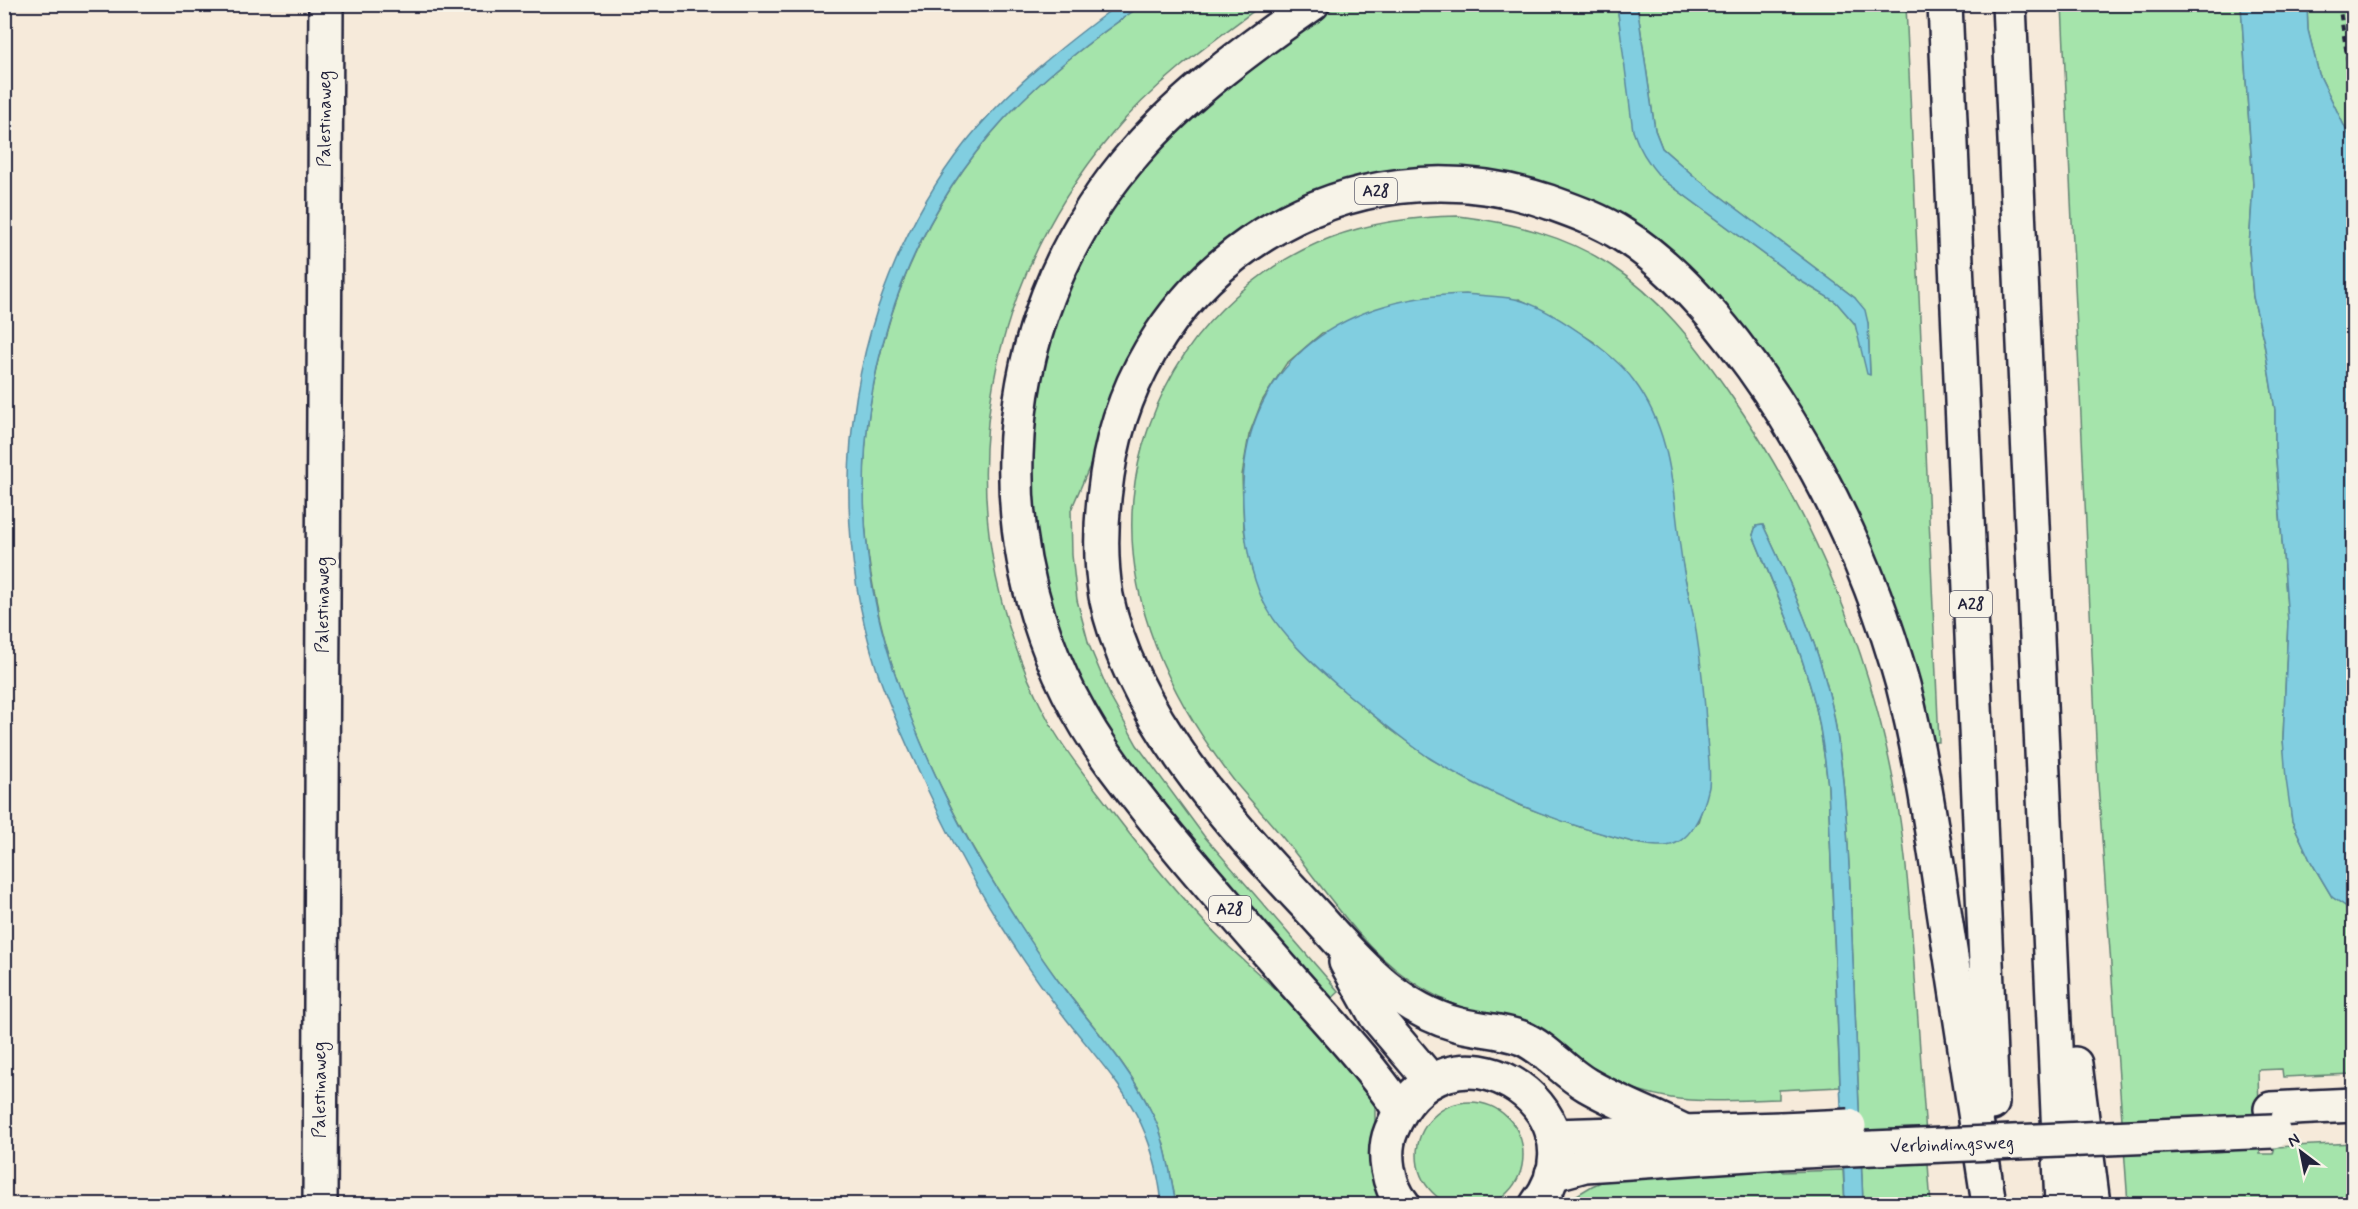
<svg xmlns="http://www.w3.org/2000/svg" width="2358" height="1209" font-family="Mynerve,sans-serif">
  <style>
    .green { fill: #a5e4ab; stroke: #648373; stroke-width: 1.5; fill-rule: evenodd }
    .water { fill: #81cee0; stroke: #5b899e; stroke-width: 1.5 }
    .lines { fill: none; stroke-linecap: round; stroke-linejoin: round }
    .minor-casing { stroke: #22223b; stroke-width: 38 }
    .primary-casing { stroke: #22223b; stroke-width: 38 }
    .motorway-casing { stroke: #22223b; stroke-width: 38 }
    .path { stroke: #22223b; stroke-width: 4; stroke-dasharray: 6 4.5; stroke-linecap: butt }
    .minor { stroke: #f7f3e8; stroke-width: 33 }
    .primary { stroke: #f7f3e8; stroke-width: 33 }
    .motorway { stroke: #f7f3e8; stroke-width: 33 }
    .primary-bridge-casing { stroke: #22223b; stroke-width: 38; stroke-linecap: butt }
    .primary-bridge { stroke: #f7f3e8; stroke-width: 33 }
    .labels { text-anchor: middle; dominant-baseline: central; stroke-width: 6; stroke-linejoin: round; paint-order: stroke }
    .shield { fill: #f7f3e8; stroke: #62616f; stroke-width: 1.5 }
    .shield-label { font-size: 16px; font-weight: bold; fill: #22223b }
    .street-label { font-size: 18px; fill: #22223b; stroke: #f7f3e8 }
  </style>
  <rect width="100%" height="100%" fill="#f6eada"/>
  <filter id="ink" filterUnits="userSpaceOnUse"><feTurbulence type="fractalNoise" baseFrequency=".0167" numOctaves="2"/><feDisplacementMap in="SourceGraphic" scale="12" xChannelSelector="R" yChannelSelector="G"/><feConvolveMatrix kernelMatrix="1 2 1 2 8 2 1 2 1" color-interpolation-filters="sRGB"/></filter>
  <g filter="url(#ink)">
    <!-- green -->
    <g class="green">
      <path d="M 1142,5 L 1262,5 C 1209,44 1154,83 1112,134 C 969,305 944,533 1053,729 C 1067,753 1086,777 1103,799 C 1140,849 1179,897 1223,941 C 1250,967 1279,991 1305,1018 C 1328,1042 1349,1068 1370,1093 L 1375,1105 L 1375,1134 L 1385,1204 L 1176,1204 C 1170,1173 1166,1140 1151,1111 C 1129,1066 1093,1027 1063,987 C 1036,952 1013,915 990,877 C 939,792 894,695 875,597 C 841,428 888,247 1004,119 C 1045,75 1093,39 1142,5 Z"/>
      <polygon points="1337,5 1617,5 1621,34 1661,178 1799,280 1836,302 1855,324 1870,375 1868,323 1855,298 1695,177 1662,148 1655,130 1637,5 1906,5 1939,742 1933,742 1794,408 1569,194 1316,194 1120,381 1095,454 1071,510 1072,555 1077,600 1089,645 1112,700 1137,745 1204,836 1339,992 1329,1001 1165,810 1092,708 1061,645 1039,569 1027,469 1043,358 1081,256 1145,162 1220,90"/>
      <polygon points="2062,5 2241,5 2253,184 2249,248 2253,297 2264,343 2275,410 2275,446 2288,621 2283,739 2292,821 2310,860 2332,897 2354,911 2353,1074 2283,1077 2282,1069 2258,1070 2260,1154 2273,1154 2275,1147 2353,1143 2353,1204 2128,1204 2098,783"/>
      <polygon points="2307,5 2353,5 2353,144 2319,74 2308,30"/>
      <path d="M 1459,216 C 1513,223 1564,235 1610,265 C 1659,297 1695,343 1728,391 C 1813,513 1872,653 1897,801 C 1907,859 1911,919 1915,978 C 1920,1054 1925,1129 1931,1204 L 1863,1204 C 1859,1115 1856,1026 1852,937 C 1849,863 1847,789 1834,716 C 1821,649 1792,586 1763,525 L 1756,526 L 1753,535 C 1776,592 1802,649 1816,708 C 1822,734 1825,760 1828,786 L 1840,1087 L 1779,1090 L 1779,1099 C 1743,1100 1706,1103 1671,1098 C 1609,1088 1552,1052 1497,1025 C 1467,1010 1435,998 1407,978 C 1360,945 1323,887 1287,843 C 1271,822 1252,803 1235,782 C 1160,685 1108,568 1143,445 C 1158,394 1184,346 1222,309 C 1290,242 1364,217 1459,216 ZM 1519,299 L 1558,319 L 1594,342 L 1682,563 L 1695,626 L 1706,721 L 1709,784 L 1698,822 L 1640,844 L 1580,827 L 1519,805 L 1431,759 L 1386,726 L 1336,684 L 1264,603 L 1252,569 L 1244,529 L 1242,475 L 1249,435 L 1262,401 L 1286,364 L 1322,333 Z"/>
      <circle cx="1470" cy="1155" r="53"/>
      <polygon points="1782,1167 1783,1172 1843,1170 1845,1204 1562,1204 1592,1186 1613,1177"/>
    </g>
    <!-- water -->
    <g class="water">
      <path d="M 1119,4 L 1142,5 C 1093,38 1045,75 1004,119 C 896,237 850,398 868,556 C 878,652 928,770 976,854 C 1002,897 1029,941 1059,982 C 1090,1024 1127,1063 1151,1111 C 1166,1139 1170,1174 1176,1204 L 1162,1204 C 1153,1122 1124,1091 1074,1029 C 1047,995 1022,959 999,922 C 968,873 942,822 918,769 C 903,736 887,702 876,667 C 839,549 840,424 878,307 C 898,249 927,191 965,143 C 1008,89 1063,45 1119,4 Z"/>
      <path d="M 1617,5 L 1637,5 L 1655,130 L 1662,148 L 1695,177 L 1855,298 L 1865,310 L 1868,323 L 1870,375 L 1867,374 L 1855,324 L 1836,302 L 1799,280 L 1661,178 C 1648,163 1639,149 1633,131 Z"/>
      <polygon points="2241,5 2307,5 2308,30 2319,74 2353,144 2353,911 2332,897 2310,860 2292,821 2286,779 2283,739 2288,621 2275,446 2275,410 2264,343 2253,297 2249,248 2253,184"/>
      <path d="M 1466,294 C 1482,296 1499,296 1515,299 C 1548,306 1615,354 1634,381 C 1649,401 1659,424 1665,447 C 1675,484 1676,523 1682,560 C 1685,582 1691,603 1695,624 C 1701,661 1705,700 1707,738 C 1708,753 1711,771 1709,787 C 1704,810 1691,846 1663,846 C 1643,846 1625,840 1607,835 C 1546,818 1481,791 1428,757 C 1399,737 1372,714 1345,692 C 1317,668 1279,634 1263,601 C 1250,572 1244,537 1243,506 C 1237,368 1337,296 1466,294 Z"/>
      <path d="M 1763,525 C 1792,586 1821,649 1834,716 C 1847,789 1849,863 1852,937 C 1856,1026 1859,1115 1863,1204 L 1845,1204 L 1828,786 C 1825,760 1822,734 1816,708 C 1802,649 1776,591 1753,535 L 1756,526 Z"/>
    </g>
    <g class="lines">
      <defs>
        <polyline id="minor" points="320,1204 326,4"/>
        <g id="primary">
          <polyline points="2271,1109 2354,1105"/>
          <polyline points="1553,1136 1781,1129"/>
          <polyline points="1552,1174 1585,1165 1779,1152"/>
          <path d="M 1403,1204 C 1388,1186 1382,1153 1391,1131 C 1444,1002 1611,1108 1537,1204"/>
        </g>
        <g id="motorway">
          <path d="M 1312,4 C 1250,47 1186,94 1136,151 C 982,327 977,581 1115,768 C 1170,842 1232,911 1292,980 C 1329,1022 1369,1064 1400,1110"/>
          <polyline points="1945,4 1992,1103"/>
          <polyline points="2009,4 2062,1204"/>
          <polyline points="1346,962 1376,1016 1431,1081"/>
          <polyline points="2075,1064 2093,1204"/>
          <path d="M 1685,1132 C 1653,1116 1618,1103 1587,1085 C 1564,1072 1547,1049 1522,1038 C 1501,1030 1478,1030 1456,1024 C 1431,1017 1406,1003 1385,986 C 1357,963 1334,935 1310,909 C 1230,825 1129,713 1106,596 C 1099,555 1101,515 1107,475 C 1138,265 1348,134 1549,202 C 1574,211 1600,220 1623,235 C 1701,284 1775,392 1818,473 C 1854,540 1883,612 1903,685 C 1923,763 1934,845 1946,924 C 1961,1018 1975,1111 1989,1204"/>
        </g>
      </defs>
      <!-- minor casing -->
      <use href="#minor" class="minor-casing"/>
      <!-- primary casing -->
      <use href="#primary" class="primary-casing"/>
      <!-- motorway casing -->
      <use href="#motorway" class="motorway-casing"/>
      <!-- path -->
      <polyline class="path" points="2339,4 2349,68 2354,78"/>
      <!-- minor -->
      <use href="#minor" class="minor"/>
      <!-- primary -->
      <use href="#primary" class="primary"/>
      <!-- motorway -->
      <use href="#motorway" class="motorway"/>
      <defs>
        <g id="primary-bridge">
          <polyline points="1781,1129 1849,1126"/>
          <polyline points="1779,1152 2273,1131"/>
        </g>
      </defs>
      <!-- primary-bridge casing -->
      <use href="#primary-bridge" class="primary-bridge-casing"/>
      <!-- primary-bridge -->
      <use href="#primary-bridge" class="primary-bridge"/>
    </g>
  </g>
  <g class="labels">
    <!-- shield labels -->
    <g class="shield">
      <rect x="1355" y="178" width="42" height="26" rx="4.5"/>
      <rect x="1950" y="591" width="42" height="26" rx="4.5"/>
      <rect x="1209" y="896" width="42" height="26" rx="4.5"/>
    </g>
    <g class="shield-label">
      <text x="1376" y="191">A28</text>
      <text x="1971" y="604">A28</text>
      <text x="1230" y="909">A28</text>
    </g>
    <!-- street labels -->
    <g class="street-label">
      <text transform="translate(325 119) rotate(-90)">Palestinaweg</text>
      <text transform="translate(323 605) rotate(-90)">Palestinaweg</text>
      <text transform="translate(320 1090) rotate(-90)">Palestinaweg</text>
      <text transform="translate(1952 1145) rotate(-2)">Verbindingsweg</text>
    </g>
  </g>
  <!-- margin -->
  <rect width="2358" height="1209" fill="none" stroke="#f7f3e8" stroke-width="24"/>
  <rect x="12" y="12" width="2334" height="1185" fill="none" stroke="#22223b" stroke-width="2" filter="url(#ink)"/>
  <!-- north arrow -->
  <g transform="translate(2301 1152) rotate(328)" stroke="#f7f3e8" stroke-width="4.5" paint-order="stroke">
  <path d="M0-4.5L10 22L0 15L-10 22Z" fill="#22223b"/>
  <text y="-9" font-size="16" font-weight="bold" text-anchor="middle" fill="#22223b">N</text>
  </g>
</svg>
